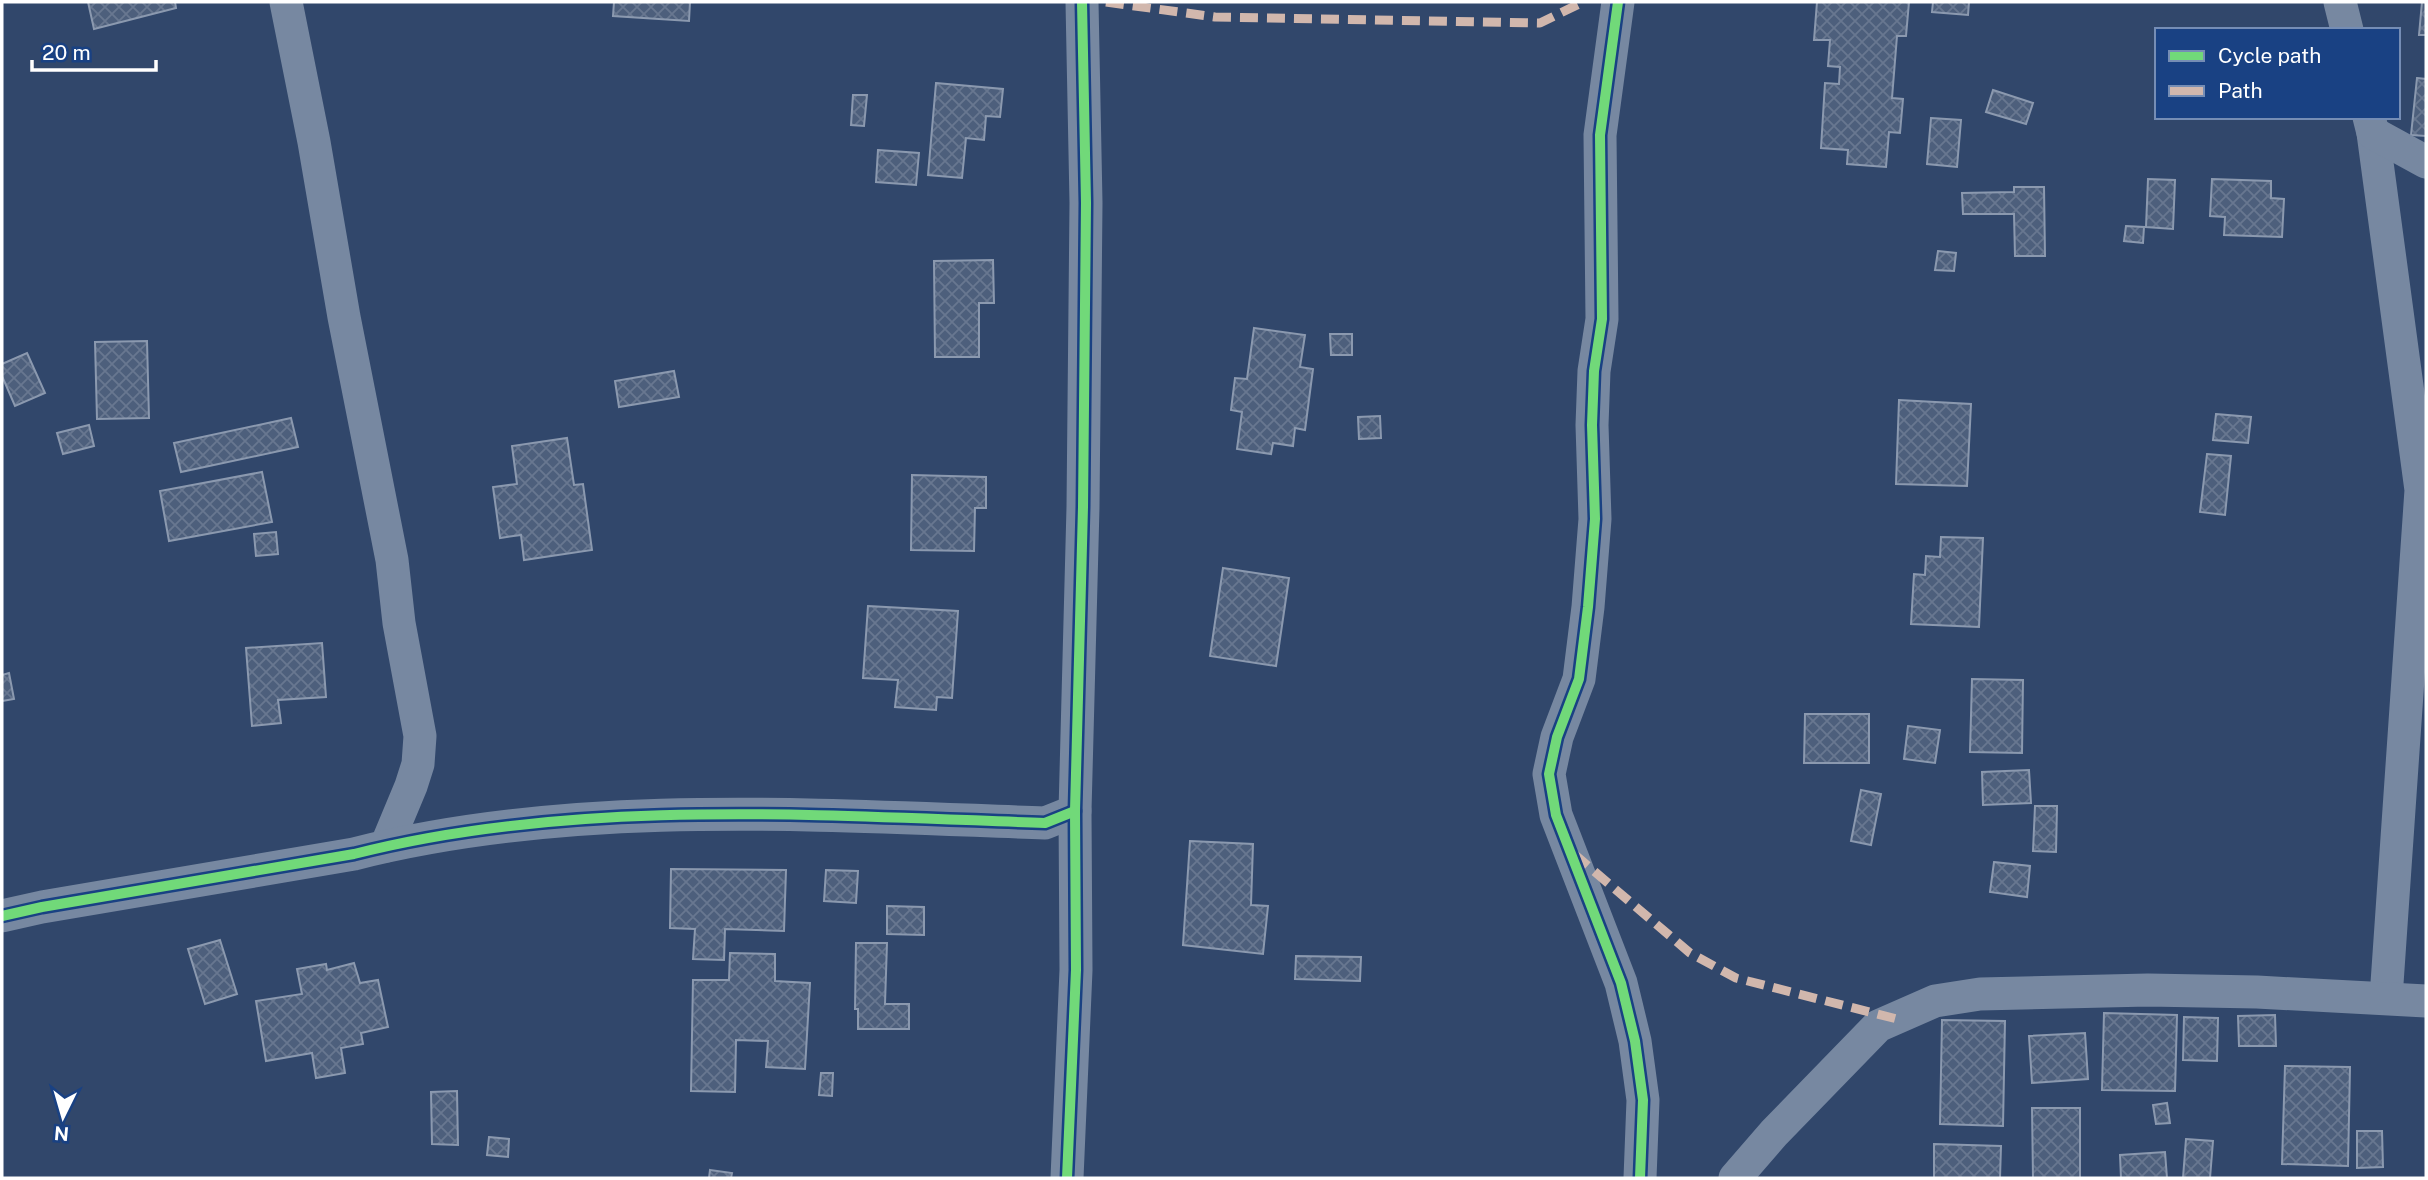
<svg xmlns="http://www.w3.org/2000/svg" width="2428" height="1180" font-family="'Public Sans',sans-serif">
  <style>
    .building { fill: url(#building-cross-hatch); stroke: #8b99af; stroke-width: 2 }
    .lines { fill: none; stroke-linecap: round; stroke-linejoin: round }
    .street { stroke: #7788a1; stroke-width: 33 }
    .quiet { stroke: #d1b7ad; stroke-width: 9; stroke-dasharray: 18 9; stroke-linecap: butt }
    .cycleway-casing { stroke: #194183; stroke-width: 15 }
    .cycleway { stroke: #71d979; stroke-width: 10 }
  </style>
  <defs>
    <pattern id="building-cross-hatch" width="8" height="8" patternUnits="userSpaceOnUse" patternTransform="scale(1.75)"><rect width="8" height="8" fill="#4d5f7c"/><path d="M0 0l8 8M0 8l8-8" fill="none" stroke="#687790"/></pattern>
  </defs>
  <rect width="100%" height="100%" fill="#31476b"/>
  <!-- building -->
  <g class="building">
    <polygon points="88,2 175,2 176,8 94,29"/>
    <polygon points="614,2 690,2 689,21 613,16"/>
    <polygon points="1817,2 1909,2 1906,36 1897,36 1892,98 1903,99 1900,133 1889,132 1886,167 1847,164 1848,150 1821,148 1825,83 1839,84 1840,67 1828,66 1830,40 1814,40"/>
    <polygon points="1933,2 1969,2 1968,15 1932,12"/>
    <polygon points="2422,2 2426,2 2426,35 2419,35"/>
    <polygon points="2417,78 2426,79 2426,136 2411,135"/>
    <polygon points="936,83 1003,89 1000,117 986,116 984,140 966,138 962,178 928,175"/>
    <polygon points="1993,90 2033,103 2026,124 1986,112"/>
    <polygon points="853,95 867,95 864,126 851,125"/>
    <polygon points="1931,118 1961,120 1957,167 1927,164"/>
    <polygon points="878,150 919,153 916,185 876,182"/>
    <polygon points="2148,179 2175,180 2173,229 2146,227"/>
    <polygon points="2212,179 2271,181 2271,198 2284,199 2282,237 2224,235 2225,217 2210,216"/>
    <polygon points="2014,187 2044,187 2045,256 2015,256 2014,214 1963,214 1962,193 2014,192"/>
    <polygon points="2126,226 2144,227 2143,243 2124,241"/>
    <polygon points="1938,251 1956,253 1954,271 1935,270"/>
    <polygon points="993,260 994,303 979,303 979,357 935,357 934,261"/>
    <polygon points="1254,328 1305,335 1300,367 1313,369 1305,430 1295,428 1293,446 1273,443 1271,454 1237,449 1242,412 1231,410 1235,378 1247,379"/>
    <polygon points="1330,334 1352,334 1352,355 1331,355"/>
    <polygon points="147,341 149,418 97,419 95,342"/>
    <polygon points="27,353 45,393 15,406 2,376 2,364"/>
    <polygon points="674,371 679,397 619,407 615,381"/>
    <polygon points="1899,400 1971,404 1967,486 1896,484"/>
    <polygon points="2216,414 2251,417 2248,443 2213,440"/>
    <polygon points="1380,416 1381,438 1359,439 1358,417"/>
    <polygon points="291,418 298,447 181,472 174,443"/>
    <polygon points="89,425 94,446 63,454 57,433"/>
    <polygon points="567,438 574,485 583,484 592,550 524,560 521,535 500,538 493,487 517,484 512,446"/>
    <polygon points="2207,454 2231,456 2225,515 2200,512"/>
    <polygon points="262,472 272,522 169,541 160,491"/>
    <polygon points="912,475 986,477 986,508 975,508 974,551 911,550"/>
    <polygon points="276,532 278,554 256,556 254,534"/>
    <polygon points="1941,537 1983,538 1979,627 1911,624 1914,574 1925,575 1926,556 1940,557"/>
    <polygon points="1223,568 1289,578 1276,666 1210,656"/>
    <polygon points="868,606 958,611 952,698 937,697 936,710 895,707 898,680 863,678"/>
    <polygon points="322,643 326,697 278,700 281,723 252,726 246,648"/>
    <polygon points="9,673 14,699 2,701 2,675"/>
    <polygon points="1972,679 2023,680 2022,753 1970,752"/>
    <polygon points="1805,714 1869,714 1869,763 1804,763"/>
    <polygon points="1908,726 1940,730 1935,763 1904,759"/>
    <polygon points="2029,770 2031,803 1983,805 1982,772"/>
    <polygon points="1861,790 1881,794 1871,845 1851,841"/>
    <polygon points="2035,806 2057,806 2056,852 2033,851"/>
    <polygon points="1190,841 1253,844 1251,905 1268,906 1263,954 1183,945"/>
    <polygon points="1994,862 2030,866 2027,897 1990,892"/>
    <polygon points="671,869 786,870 784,931 725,929 724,960 693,959 695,929 670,928"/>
    <polygon points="826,870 858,871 856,903 824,901"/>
    <polygon points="887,906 924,907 924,935 887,934"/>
    <polygon points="220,940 237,994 205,1004 188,949"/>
    <polygon points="856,943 887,943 885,1004 909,1004 909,1029 858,1029 858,1009 855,1009"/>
    <polygon points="730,953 775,954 775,981 810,983 805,1069 766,1067 768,1041 736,1040 735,1092 691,1091 693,980 729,980"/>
    <polygon points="1296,956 1361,957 1360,981 1295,979"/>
    <polygon points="354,963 360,983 378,980 388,1027 361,1033 363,1044 341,1048 345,1073 316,1078 312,1053 266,1061 256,1001 302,994 297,969 326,964 327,970"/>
    <polygon points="2104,1013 2177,1015 2175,1091 2102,1090"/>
    <polygon points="2275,1015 2276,1046 2239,1046 2238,1016"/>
    <polygon points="2184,1017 2218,1018 2217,1061 2183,1060"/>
    <polygon points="1942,1020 2005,1021 2003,1126 1940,1124"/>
    <polygon points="2085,1033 2088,1079 2032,1083 2029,1036"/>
    <polygon points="2285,1066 2350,1067 2348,1166 2282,1164"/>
    <polygon points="821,1073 833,1073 832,1096 819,1095"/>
    <polygon points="457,1091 458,1145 432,1144 431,1092"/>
    <polygon points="2167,1103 2170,1123 2156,1124 2153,1105"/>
    <polygon points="2032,1108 2080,1108 2080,1178 2033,1178"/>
    <polygon points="2357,1131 2382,1131 2383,1167 2357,1168"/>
    <polygon points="489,1137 509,1139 508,1157 487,1155"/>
    <polygon points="2186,1139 2213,1141 2210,1178 2183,1178"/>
    <polygon points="1934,1144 2001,1146 2000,1178 1934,1178"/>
    <polygon points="2165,1152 2167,1178 2121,1178 2120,1155"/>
    <polygon points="710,1170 732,1173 731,1178 709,1178"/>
  </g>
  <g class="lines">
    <!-- street -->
    <g class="street">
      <polyline points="286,2 314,142 344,317 392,560 399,623 420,736 418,764 411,786 386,846"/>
      <polyline points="1618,2 1600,135 1602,319 1594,371 1592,425 1595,519 1588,607 1579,679 1557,737 1549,774 1556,815 1621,983 1635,1041 1643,1100 1640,1178"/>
      <polyline points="2340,2 2347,30"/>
      <polyline points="2369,117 2373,133 2421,490 2386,998"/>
      <polyline points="2373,133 2426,162"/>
      <path d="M 2,916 L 42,907 L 354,854 C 574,798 819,815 1045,823 L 1075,811"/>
      <polyline points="1067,1178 1076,970 1075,811 1083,507 1086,203 1082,2"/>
      <polyline points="1735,1178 1774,1133 1878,1026 1935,1001 1980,994 2148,990 2257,992 2426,1001"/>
    </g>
    <!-- quiet -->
    <g class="quiet">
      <polyline points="1106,2 1215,17 1540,23 1583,2"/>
      <polyline points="1574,854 1690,953 1736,978 1897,1019"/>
    </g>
    <defs>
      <g id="cycleway">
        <polyline points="1618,2 1600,135 1602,319 1594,371 1592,425 1595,519 1588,607 1579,679 1557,737 1549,774 1556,815 1621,983 1635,1041 1643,1100 1640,1178"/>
        <path d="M 2,916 L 42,907 L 354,854 C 574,798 819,815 1045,823 L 1075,811"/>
        <polyline points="1067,1178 1076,970 1075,811 1083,507 1086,203 1082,2"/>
      </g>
    </defs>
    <!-- cycleway casing -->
    <use href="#cycleway" class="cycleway-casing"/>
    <!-- cycleway -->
    <use href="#cycleway" class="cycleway"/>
  </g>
  <!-- border -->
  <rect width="2428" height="1180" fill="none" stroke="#ffffff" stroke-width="7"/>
  <!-- legend -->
  <rect x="2155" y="28" width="245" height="91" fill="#194183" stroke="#758db5" stroke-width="2"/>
  <rect x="2169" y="51" width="35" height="10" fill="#71d979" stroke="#758db5" stroke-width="2"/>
  <text x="2218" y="63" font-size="21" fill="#ffffff">Cycle path</text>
  <rect x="2169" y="86" width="35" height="10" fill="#d1b7ad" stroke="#758db5" stroke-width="2"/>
  <text x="2218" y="98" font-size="21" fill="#ffffff">Path</text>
  <!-- north arrow -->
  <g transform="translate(63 1117) rotate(185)" stroke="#194183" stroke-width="5" paint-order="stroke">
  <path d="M0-5L12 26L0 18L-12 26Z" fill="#ffffff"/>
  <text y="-10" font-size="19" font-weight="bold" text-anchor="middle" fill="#ffffff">N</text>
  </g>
  <!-- scale -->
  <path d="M32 60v10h124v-10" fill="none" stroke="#ffffff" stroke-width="3.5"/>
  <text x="42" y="60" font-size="21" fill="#ffffff" stroke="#194183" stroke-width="5" paint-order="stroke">20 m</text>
</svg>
